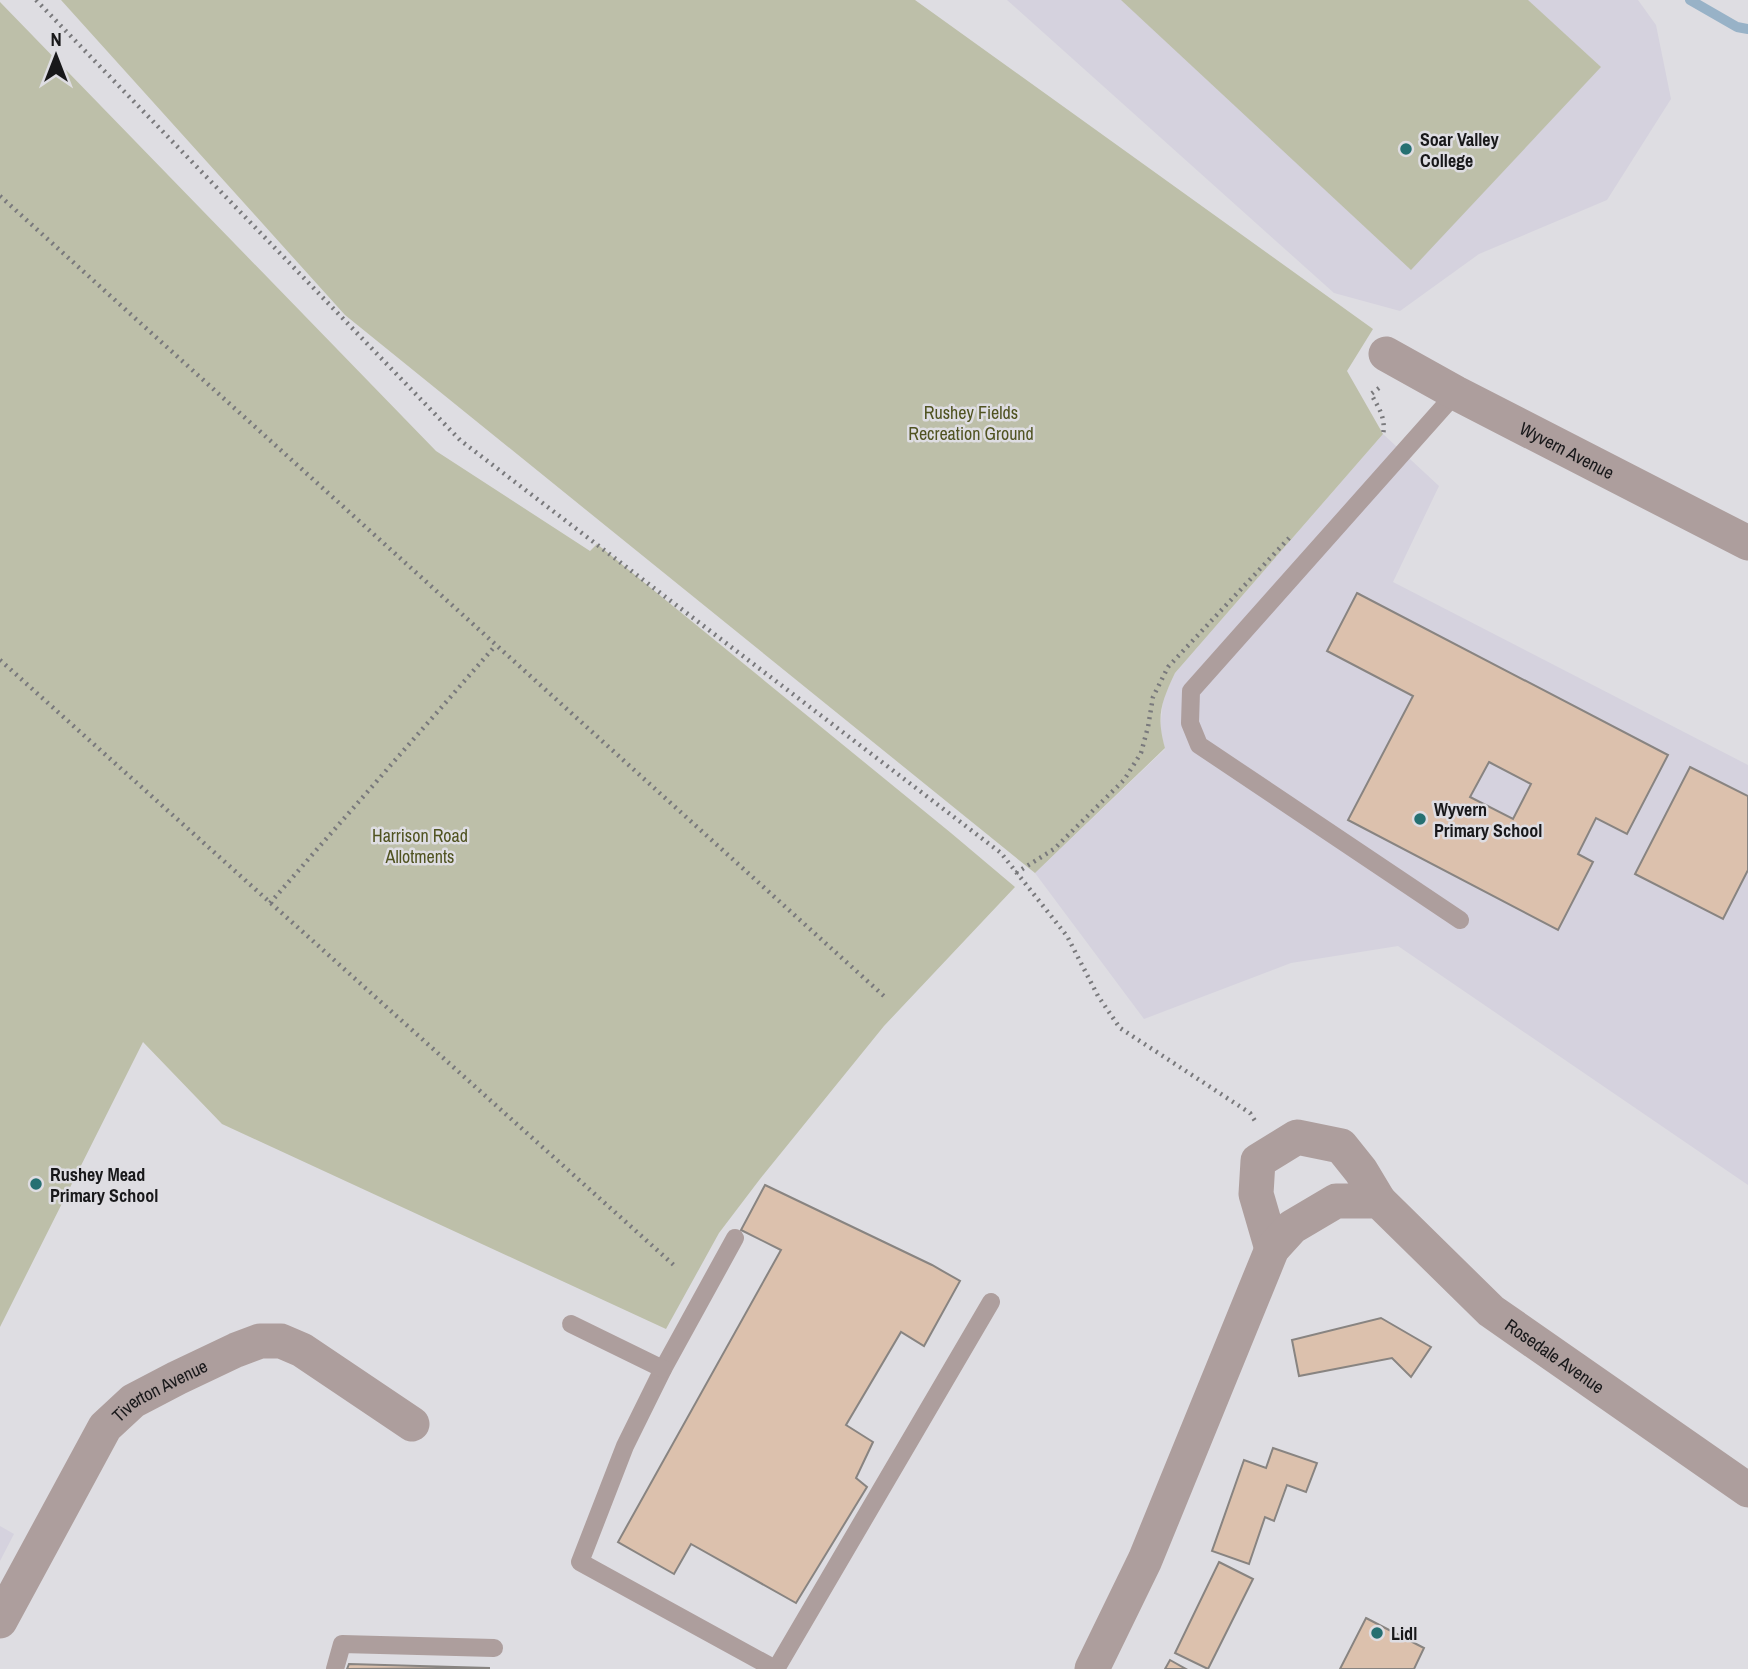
<svg xmlns="http://www.w3.org/2000/svg" width="1748" height="1669" font-family="'Archivo Narrow',sans-serif">
  <style>
    .built { fill: #d5d2de }
    .green { fill: #bdbfa9 }
    .lines { fill: none; stroke-linecap: round; stroke-linejoin: round }
    .stream { stroke: #98b2c7; stroke-width: 10 }
    .building { fill: #dcc1ad; stroke: #888481; stroke-width: 2; fill-rule: evenodd }
    .path { stroke: #79797c; stroke-width: 4.5; stroke-dasharray: 2 5; stroke-linecap: butt }
    .service { stroke: #ad9e9d; stroke-width: 18 }
    .minor { stroke: #ad9e9d; stroke-width: 35 }
    .poi-dot { fill: #257072; stroke: #dedde2; stroke-width: 2.5 }
    .labels { text-anchor: middle; dominant-baseline: central; stroke-width: 5; stroke-linejoin: round; paint-order: stroke }
    .poi-label { font-size: 18px; font-weight: bold; fill: #18181a; stroke: #dedde2; text-anchor: start }
    .park-label { font-size: 18px; fill: #505321; stroke: #dedde2 }
    .street-label { font-size: 18px; fill: #18181a; stroke: #dedde2 }
  </style>
  <rect width="100%" height="100%" fill="#dedde2"/>
  <!-- built -->
  <g class="built">
    <polygon points="1007,0 1638,0 1656,25 1671,99 1607,200 1479,254 1400,311 1334,293"/>
    <polygon points="1383,434 1439,486 1393,582 1748,765 1748,1185 1398,946 1291,963 1144,1019 1035,873 1165,749 1160,729 1163,699 1175,673"/>
    <polygon points="0,1526 14,1534 0,1561"/>
  </g>
  <!-- green -->
  <g class="green">
    <path d="M 61,0 L 915,0 L 1373,329 L 1347,371 L 1383,434 L 1175,673 C 1161,703 1156,716 1165,748 L 1035,873 L 345,315 Z"/>
    <polygon points="1121,0 1528,0 1601,67 1411,270"/>
    <polygon points="0,2 436,451 590,551 597,544 951,833 1015,887 884,1026 760,1179 719,1233 666,1329 222,1124 143,1042 0,1327"/>
  </g>
  <g class="lines">
    <!-- stream -->
    <polyline class="stream" points="1690,0 1737,27 1748,29"/>
  </g>
  <!-- building -->
  <g class="building">
    <path d="M 1357,593 L 1668,755 L 1627,834 L 1596,818 L 1578,854 L 1593,862 L 1558,930 L 1348,820 L 1413,696 L 1327,651 ZM 1489,762 L 1531,784 L 1513,819 L 1470,797 Z"/>
    <polygon points="1690,767 1748,796 1748,870 1723,919 1635,874"/>
    <polygon points="765,1185 932,1265 960,1281 924,1346 901,1332 846,1425 873,1442 856,1478 867,1487 796,1603 691,1544 674,1574 618,1542 781,1250 741,1230"/>
    <polygon points="1381,1318 1431,1347 1411,1377 1392,1358 1299,1376 1292,1340"/>
    <polygon points="1273,1448 1317,1463 1306,1492 1287,1485 1274,1521 1265,1517 1249,1564 1212,1551 1244,1460 1266,1468"/>
    <polygon points="1219,1562 1253,1579 1208,1669 1175,1653"/>
    <polygon points="1366,1618 1424,1648 1414,1669 1340,1669"/>
    <polygon points="1170,1660 1186,1669 1165,1669"/>
    <polygon points="349,1664 490,1668 347,1669"/>
  </g>
  <g class="lines">
    <!-- path -->
    <g class="path">
      <polyline points="36,0 460,440 1001,853 1067,936 1098,996 1120,1028 1250,1113 1257,1124"/>
      <polyline points="0,196 885,997"/>
      <path d="M 1379,388 L 1371,394 C 1379,408 1386,418 1383,435"/>
      <polyline points="0,660 676,1267"/>
      <polyline points="1016,873 1054,849 1124,780 1141,753 1148,727 1153,697 1168,667 1290,537"/>
      <polyline points="270,903 496,645"/>
    </g>
    <!-- service -->
    <g class="service">
      <polyline points="1456,393 1191,691 1190,723 1199,745 1460,920"/>
      <polyline points="735,1238 663,1369 625,1446 580,1562 775,1669"/>
      <polyline points="571,1324 663,1369"/>
      <polyline points="335,1669 342,1644 494,1648"/>
      <polyline points="776,1669 991,1302"/>
    </g>
    <!-- minor -->
    <g class="minor">
      <path id="s1" d="M 1386,354 L 1456,393 L 1748,543"/>
      <polyline points="1272,1249 1256,1194 1258,1161 1297,1137 1341,1146 1361,1171 1379,1201"/>
      <path id="s2" d="M 0,1621 L 105,1427 L 133,1401 L 177,1378 L 236,1350 L 260,1341 L 281,1341 L 302,1350 L 412,1424"/>
      <path id="s3" d="M 1092,1669 L 1145,1560 L 1272,1249 L 1292,1227 L 1336,1201 L 1379,1201 L 1491,1311 L 1748,1490"/>
    </g>
  </g>
  <!-- markers -->
  <g class="poi-dot">
    <circle cx="1406" cy="149" r="7"/>
    <circle cx="1420" cy="819" r="7"/>
    <circle cx="36" cy="1184" r="7"/>
    <circle cx="1377" cy="1633" r="7"/>
  </g>
  <g class="labels">
    <!-- poi labels -->
    <g class="poi-label">
      <text x="1420" y="139">Soar Valley<tspan x="1420" dy="21">College</tspan></text>
      <text x="1434" y="809">Wyvern<tspan x="1434" dy="21">Primary School</tspan></text>
      <text x="50" y="1174">Rushey Mead<tspan x="50" dy="21">Primary School</tspan></text>
      <text x="1391" y="1633">Lidl</text>
    </g>
    <!-- park labels -->
    <g class="park-label">
      <text x="971" y="412">Rushey Fields<tspan x="971" dy="21">Recreation Ground</tspan></text>
      <text x="420" y="835">Harrison Road<tspan x="420" dy="21">Allotments</tspan></text>
    </g>
    <!-- street labels -->
    <g class="street-label">
      <text stroke="none"><textPath href="#s1" startOffset="205">Wyvern Avenue</textPath></text>
      <text stroke="none"><textPath href="#s3" startOffset="816">Rosedale Avenue</textPath></text>
      <text stroke="none"><textPath href="#s2" startOffset="287">Tiverton Avenue</textPath></text>
    </g>
  </g>
  <!-- north arrow -->
  <g transform="translate(56 56)" stroke="#dedde2" stroke-width="5" paint-order="stroke">
  <path d="M0-5L12 26L0 18L-12 26Z" fill="#18181a"/>
  <text y="-10" font-size="19" font-weight="bold" text-anchor="middle" fill="#18181a">N</text>
  </g>
</svg>
